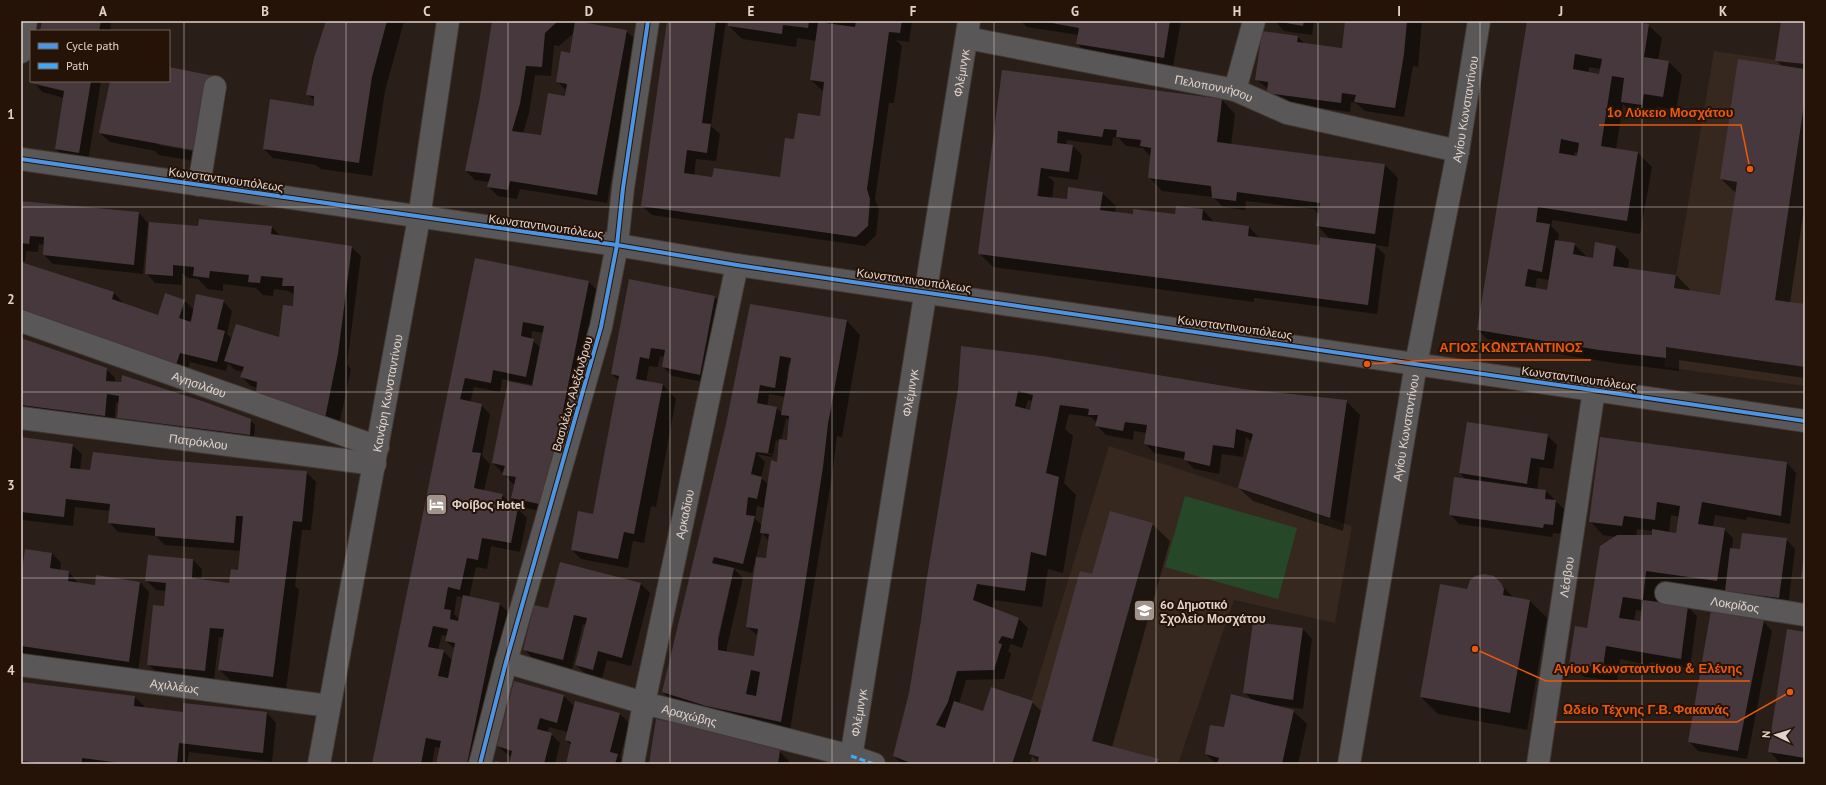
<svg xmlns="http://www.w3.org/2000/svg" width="1826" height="785" font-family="'PT Sans',sans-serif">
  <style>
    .education { fill: #36281e }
    .green { fill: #264828 }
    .shadow { fill: #0007; fill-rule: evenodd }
    .building { fill: #47383d; fill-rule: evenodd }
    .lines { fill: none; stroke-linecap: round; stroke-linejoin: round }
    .minor-casing { stroke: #413833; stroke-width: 24 }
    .minor { stroke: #5a5758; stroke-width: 22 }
    .quiet { stroke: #3fa9f5; stroke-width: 3; stroke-dasharray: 6 3; stroke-linecap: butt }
    .cycleway-casing { stroke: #251308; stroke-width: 6 }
    .cycleway { stroke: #4d94e3; stroke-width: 4 }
    .grid { fill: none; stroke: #e0d3cb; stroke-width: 1; stroke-opacity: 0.55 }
    .labels { text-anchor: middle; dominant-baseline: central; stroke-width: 4; stroke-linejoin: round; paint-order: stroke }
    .street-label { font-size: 12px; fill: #e0d3cb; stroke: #251308 }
    .poi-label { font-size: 12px; font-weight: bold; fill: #e0d3cb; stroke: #251308; text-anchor: start }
    .leader { fill: none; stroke: #e8590c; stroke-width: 1.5 }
    .callout-dot { fill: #e8590c; stroke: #251308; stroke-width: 1.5 }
    .callout-label { font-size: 13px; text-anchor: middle; font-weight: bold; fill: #e8590c; stroke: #251308; stroke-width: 4; stroke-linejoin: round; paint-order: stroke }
    .neatline { fill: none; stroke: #e0d3cb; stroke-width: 1.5 }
    .grid-label { font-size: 13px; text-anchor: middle; font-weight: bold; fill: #e0d3cb }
  </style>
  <rect width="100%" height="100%" fill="#291e18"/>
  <!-- education -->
  <g class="education">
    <polygon points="1714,51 1805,64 1805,386 1664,367 1676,275"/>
    <polygon points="1109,446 1352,526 1335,623 1234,600 1178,764 1012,764"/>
  </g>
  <!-- green -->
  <polygon class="green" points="1185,496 1297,528 1278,599 1165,567"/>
  <!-- shadow -->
  <g class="shadow">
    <polygon points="43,21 111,21 110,31 41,31"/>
    <polygon points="328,21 404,21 385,91 372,176 321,169 316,165 273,158 264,149 314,107 315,101 307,94"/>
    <path d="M 493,21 L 580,21 L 579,23 L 626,31 L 636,40 L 607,203 L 520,189 L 517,199 L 498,196 L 488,186 L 490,182 L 475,180 L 466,171 L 481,97 ZM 575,32 L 571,54 L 557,81 L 567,91 L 566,97 L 542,135 L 523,133 L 529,113 L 535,75 L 551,76 L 554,45 L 559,46 Z"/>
    <polygon points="668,21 726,21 711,126 720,134 716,161 696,159 694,176 713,179 781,178 795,140 820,117 824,92 811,80 817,41 797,38 796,47 742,39 729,26 729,21 912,21 909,42 896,40 902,46 894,103 889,103 875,199 879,209 876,235 865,246 652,215 642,206"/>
    <polygon points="1021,21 1181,21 1173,67 1087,53 1077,44 1079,35 1027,27"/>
    <polygon points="1275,21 1314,21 1312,35 1284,31"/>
    <polygon points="1346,21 1422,21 1418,67 1413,66 1404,117 1365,111 1356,103 1351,102 1350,112 1277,102 1268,93 1268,89 1256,79 1263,32 1298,37 1305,44 1343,48"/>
    <path d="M 1528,21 L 1626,21 L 1648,25 L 1662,38 L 1658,60 L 1669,62 L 1682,75 L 1676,110 L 1657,107 L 1656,118 L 1635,116 L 1623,104 L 1616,149 L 1638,153 L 1652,167 L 1640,234 L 1552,220 L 1551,226 L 1559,234 L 1558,241 L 1574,244 L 1588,258 L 1593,259 L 1616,247 L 1629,260 L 1628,269 L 1676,275 L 1690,289 L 1689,292 L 1721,296 L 1736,193 L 1721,179 L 1783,67 L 1776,60 L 1782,21 L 1805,21 L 1805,202 L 1790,303 L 1805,305 L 1805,378 L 1679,360 L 1679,371 L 1614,363 L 1553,353 L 1549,349 L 1487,339 L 1478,330 ZM 1589,67 L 1601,69 L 1600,75 L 1588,73 ZM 1575,152 L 1579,153 L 1578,157 L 1574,157 ZM 1537,278 L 1549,280 L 1548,292 L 1535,289 Z"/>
    <path d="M 169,68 L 213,77 L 227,91 L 212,164 L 159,155 L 155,151 L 110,142 L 100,133 L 111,81 L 128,84 L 128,81 L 169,81 ZM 159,143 L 203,151 L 203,153 L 159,145 Z"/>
    <path d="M 1003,71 L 1222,100 L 1235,114 L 1231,145 L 1384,164 L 1398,178 L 1388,247 L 1375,245 L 1385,255 L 1377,314 L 1254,298 L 1254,302 L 993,267 L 979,253 ZM 1113,137 L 1119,138 L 1126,146 L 1143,148 L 1151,157 L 1149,177 L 1162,191 L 1213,197 L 1223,207 L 1245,210 L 1246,201 L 1314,209 L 1318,214 L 1318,226 L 1331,240 L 1319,247 L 1260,239 L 1249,227 L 1215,223 L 1203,210 L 1175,215 L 1133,216 L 1115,213 L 1116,206 L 1102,193 L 1068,201 L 1052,199 L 1054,182 L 1048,176 L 1078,180 L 1082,155 L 1073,146 L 1066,145 L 1067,140 L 1112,146 ZM 1038,179 L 1040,179 L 1038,201 L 1036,201 Z"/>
    <polygon points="33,81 101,81 88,162 65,158 56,149 64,98 42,92"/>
    <polygon points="21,201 139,213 148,223 143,274 53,264 44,255 45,245 39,244 38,252 26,251 25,261 21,261"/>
    <path d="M 272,227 L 281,237 L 351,247 L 361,256 L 347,364 L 351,369 L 338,430 L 258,388 L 251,386 L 242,377 L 243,372 L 235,370 L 228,363 L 226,371 L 190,362 L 185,376 L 21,263 L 114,293 L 123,303 L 158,316 L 185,301 L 194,310 L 223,301 L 232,311 L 227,334 L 232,339 L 280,338 L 293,308 L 295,295 L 288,291 L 274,289 L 273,296 L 263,295 L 256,288 L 223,284 L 223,291 L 208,289 L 198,279 L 188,278 L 182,273 L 182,285 L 155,283 L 146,273 L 199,228 ZM 192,315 L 193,316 L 192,323 L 190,323 Z"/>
    <path d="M 476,259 L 589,282 L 598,291 L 553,514 L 522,507 L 512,498 L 515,484 L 513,484 L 493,463 L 534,385 L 502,379 L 500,392 L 474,387 L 470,403 L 481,405 L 490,414 L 482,456 L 490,464 L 484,491 L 502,495 L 511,504 L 511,508 L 518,509 L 527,518 L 520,552 L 491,546 L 487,569 L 476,567 L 469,598 L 500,604 L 509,613 L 478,764 L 437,764 L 440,748 L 435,747 L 432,764 L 374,764 ZM 532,331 L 544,333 L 541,348 L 531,339 ZM 457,596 L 464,598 L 460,620 L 454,614 ZM 442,635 L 447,636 L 446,641 L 455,649 L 452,660 L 443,651 L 438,650 Z"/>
    <polygon points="714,297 724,306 709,383 672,376 663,367 665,357 660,356 658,367 649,366 646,382 663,385 676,399 656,507 651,506 644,543 633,541 628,568 581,559 572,550 594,515 619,381 612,374"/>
    <path d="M 750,305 L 847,321 L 860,335 L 842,437 L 837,436 L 832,476 L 790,730 L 672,701 L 663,692 L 727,424 ZM 789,363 L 791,365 L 789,376 L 787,376 ZM 769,394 L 786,397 L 783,414 L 776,408 L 767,406 ZM 786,418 L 790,422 L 788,441 L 781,441 ZM 776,440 L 780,441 L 778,463 L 768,484 L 761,478 L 765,462 L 757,454 L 772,457 L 773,454 L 773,455 L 726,446 L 726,444 L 773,454 ZM 757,506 L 765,508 L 762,525 L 755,519 ZM 762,533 L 769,541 L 767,559 L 756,558 ZM 754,565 L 756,565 L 747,626 L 758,636 L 755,657 L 727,652 L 727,647 L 743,578 L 733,568 L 752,573 ZM 731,574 L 733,574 L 718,643 L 716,642 Z"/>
    <polygon points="21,339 106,369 115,378 115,383 250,420 255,425 254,439 128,427 118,417 120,403 116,402 114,425 21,413"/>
    <path d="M 959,389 L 1243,390 L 1346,401 L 1360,415 L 1343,531 L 1253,501 L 1239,488 L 1252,442 L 1246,437 L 1243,457 L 1222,454 L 1219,474 L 1194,469 L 1185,459 L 1154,453 L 1145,443 L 1147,433 L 1134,431 L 1133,440 L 1106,435 L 1097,426 L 1097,423 L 1091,417 L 1069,414 L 1065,429 L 1073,436 L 1064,483 L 1076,495 L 1063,573 L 1048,569 L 1042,607 L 994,600 L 992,609 L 1019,619 L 1028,628 L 1022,648 L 1011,644 L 1008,651 L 1011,654 L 1004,679 L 966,680 L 959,704 L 983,712 L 1032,702 L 1042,712 L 1093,576 L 1152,524 L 1170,541 L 1112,747 L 1159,760 L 1162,764 L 1038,764 L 1038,762 L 1032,756 L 1030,764 L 902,764 L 894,756 L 910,693 ZM 1028,400 L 1033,401 L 1034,413 L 1025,410 Z"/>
    <polygon points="1547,435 1557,445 1553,469 1540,467 1537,490 1546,491 1565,510 1562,534 1553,533 1552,537 1459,524 1450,514 1466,480 1460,473"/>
    <polygon points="21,439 72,445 82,454 80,470 91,471 162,461 306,472 316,482 311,530 302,530 295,586 299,590 286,690 233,683 219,669 223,637 219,637 214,680 158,674 149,665 165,607 166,591 156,590 146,580 193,560 202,569 201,580 229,583 239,571 241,551 165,545 156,536 118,532 109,522 110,511 75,507 73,526 23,520 21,517"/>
    <path d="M 1787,463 L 1796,473 L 1790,524 L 1747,517 L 1746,520 L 1715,515 L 1713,527 L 1724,529 L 1733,538 L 1732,549 L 1741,550 L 1786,539 L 1795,549 L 1788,606 L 1735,600 L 1725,590 L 1660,581 L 1657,603 L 1688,607 L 1697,616 L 1690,668 L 1650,662 L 1649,665 L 1620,659 L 1617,681 L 1584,677 L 1570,664 L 1588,629 L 1616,537 L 1603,535 L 1590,521 ZM 1671,515 L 1680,517 L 1677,534 L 1669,532 ZM 1637,529 L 1653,531 L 1652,536 L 1636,536 ZM 1636,610 L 1642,611 L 1641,623 L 1634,621 Z"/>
    <polygon points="52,553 61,563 60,571 69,572 78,583 96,586 140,582 149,592 138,671 21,654 21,579"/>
    <polygon points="1493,577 1515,599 1530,601 1547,618 1527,730 1438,714 1421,697 1467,590"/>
    <polygon points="641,584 650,593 631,666 607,660 602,678 586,674 576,665 586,625 583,624 572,669 533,659 524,649 548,610"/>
    <polygon points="1763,621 1772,631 1747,759 1698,751 1689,741"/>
    <polygon points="1254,623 1303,629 1312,639 1303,709 1276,705 1276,706 1293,711 1307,724 1298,764 1216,764 1206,754 1225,728 1252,700 1244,692"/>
    <polygon points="1805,633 1805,764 1781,764 1769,751"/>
    <polygon points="515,683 564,696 575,707 576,702 620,714 629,723 620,758 626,764 567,764 571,745 566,740 568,732 549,727 547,733 551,734 560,743 555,764 510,764 511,757 508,755 498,746"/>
    <polygon points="21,684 135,697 144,706 144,708 184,713 267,713 276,723 272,762 189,752 187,764 21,764"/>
    <polygon points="779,751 789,761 788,764 650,764"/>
  </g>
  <!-- building -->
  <g class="building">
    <polygon points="42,21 101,21 99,31 40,31"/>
    <polygon points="326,21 387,21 372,77 359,163 263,149 270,99 314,106 314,96 306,95 314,58"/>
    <polygon points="492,21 558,21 545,33 542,67 526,66 520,104 512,131 541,135 548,93 565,96 567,84 556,82 561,51 570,53 575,21 627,30 597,195 510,181 508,190 487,187 491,174 465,171 480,97"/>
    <polygon points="667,21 716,21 702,123 711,124 707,153 687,150 684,173 712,177 714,168 780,177 785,138 794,139 798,113 820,116 824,82 810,80 818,22 855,27 856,21 902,21 900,33 889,32 867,189 870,199 868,226 856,237 641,206"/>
    <polygon points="728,21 809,21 808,28 783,25 782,34 728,26"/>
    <polygon points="1041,21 1170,21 1164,58 1076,44 1079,28"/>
    <polygon points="1275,21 1304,21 1303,26"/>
    <polygon points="1345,21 1407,21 1404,54 1395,108 1354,102 1356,95 1342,93 1341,103 1267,93 1268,82 1255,80 1262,31 1298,36 1297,42 1342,48"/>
    <path d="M 1527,21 L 1632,21 L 1649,24 L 1644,57 L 1669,61 L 1663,97 L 1644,94 L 1642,105 L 1621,102 L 1624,78 L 1612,76 L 1601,146 L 1638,152 L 1627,221 L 1538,207 L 1536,222 L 1550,224 L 1542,272 L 1528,269 L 1525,286 L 1547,290 L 1555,240 L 1575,243 L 1573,254 L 1593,258 L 1595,242 L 1616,246 L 1613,266 L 1676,275 L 1674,288 L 1720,295 L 1737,182 L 1720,179 L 1738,59 L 1805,69 L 1805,98 L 1775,300 L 1805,304 L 1805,367 L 1666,347 L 1666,358 L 1599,350 L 1477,330 ZM 1575,54 L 1602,59 L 1599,74 L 1573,69 ZM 1561,139 L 1579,143 L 1577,156 L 1559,153 Z"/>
    <polygon points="1781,21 1805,21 1805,64 1775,61"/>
    <polygon points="169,67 214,76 198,151 99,133 110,81 127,82 127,81 169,81"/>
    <polygon points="1002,70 1222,99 1217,142 1385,164 1375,234 1316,226 1320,203 1237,192 1236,201 1212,198 1211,186 1148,178 1151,148 1140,146 1141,140 1116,137 1117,130 1104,129 1102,137 1058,131 1057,143 1073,145 1069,172 1041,168 1037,196 1067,199 1068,187 1103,192 1100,210 1133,214 1133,209 1175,214 1176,206 1203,209 1202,220 1249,226 1248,236 1319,245 1320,237 1376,244 1368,305 978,254"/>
    <polygon points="32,81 91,81 79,153 55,149 64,91 31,83"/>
    <polygon points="21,201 139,212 134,265 43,255 44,237 30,236 29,244 21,243"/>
    <polygon points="199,219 272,226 271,234 352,246 338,354 325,418 256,393 257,382 240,377 244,367 224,361 236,324 279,337 283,305 293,306 294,286 282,286 283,278 261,276 260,283 248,282 249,275 210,271 209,278 193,276 194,267 173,265 173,276 145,274 149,222 198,226"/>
    <path d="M 475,258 L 589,281 L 544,505 L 511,498 L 516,477 L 502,475 L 505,466 L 492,463 L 508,381 L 532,386 L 544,326 L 523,322 L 521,336 L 534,339 L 526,377 L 493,370 L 491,383 L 465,378 L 460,399 L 482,404 L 472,452 L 481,453 L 474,488 L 503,494 L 500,504 L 518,508 L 511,543 L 482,538 L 478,560 L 467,558 L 460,590 L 448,587 L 444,609 L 451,610 L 450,619 L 458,621 L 463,595 L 500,603 L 467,764 L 436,764 L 441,741 L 426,738 L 421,764 L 372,764 ZM 433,626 L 448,629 L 445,641 L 455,643 L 448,678 L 438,676 L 444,650 L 428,647 Z"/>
    <polygon points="21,262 114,292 112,299 158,315 165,293 185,300 179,318 191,322 196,294 224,300 217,329 225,331 217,362 180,353 175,368 21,312"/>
    <polygon points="629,279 715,296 700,375 662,367 665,350 651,348 649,359 640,357 636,379 663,384 634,534 624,532 618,559 571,550 578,511 593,514 619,376 611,374"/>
    <path d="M 750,304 L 847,320 L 828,424 L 823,467 L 800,617 L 781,722 L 706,706 L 662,692 L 726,424 ZM 780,356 L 791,358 L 781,415 L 789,416 L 787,440 L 779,439 L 777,462 L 771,460 L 760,533 L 769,534 L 766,558 L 756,557 L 746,627 L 758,629 L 754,656 L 718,650 L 718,638 L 734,568 L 712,563 L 714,557 L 743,564 L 755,516 L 746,515 L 748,497 L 757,499 L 762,477 L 751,474 L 756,452 L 768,453 L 777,407 L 757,403 L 760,385 L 775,388 ZM 751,670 L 760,672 L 756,696 L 746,694 Z"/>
    <polygon points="21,338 107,368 106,381 121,382 122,375 205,402 251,419 250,435 117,418 119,396 107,394 105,416 21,405"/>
    <path d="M 961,346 L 1042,356 L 1243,389 L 1347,400 L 1330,518 L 1238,488 L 1253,434 L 1236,429 L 1234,448 L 1213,445 L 1210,466 L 1184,460 L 1185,452 L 1144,444 L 1147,425 L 1125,422 L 1123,431 L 1095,426 L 1098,415 L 1088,415 L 1089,409 L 1060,405 L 1046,473 L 1059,477 L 1046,556 L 1031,552 L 1025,591 L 977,584 L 973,600 L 1019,618 L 1013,639 L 1002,636 L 998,643 L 1002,644 L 994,670 L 957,671 L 948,702 L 936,725 L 945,728 L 954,701 L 983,711 L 991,687 L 1033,701 L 1012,764 L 913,764 L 893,756 L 909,693 L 921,620 L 926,583 L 958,389 ZM 1018,391 L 1033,395 L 1030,410 L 1015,406 Z"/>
    <polygon points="1467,422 1548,434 1544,460 1531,458 1527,484 1459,473"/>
    <polygon points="21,437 73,444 70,468 90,470 93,452 162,460 307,471 302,522 293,521 273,677 218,670 224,629 210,628 205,671 147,665 153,605 164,606 166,583 145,581 148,555 193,559 192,578 229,583 231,569 238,570 243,516 236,516 234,543 155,536 155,528 108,523 110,504 66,499 64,517 21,512"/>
    <polygon points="1600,437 1787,462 1781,516 1702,502 1698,524 1725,528 1717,581 1646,571 1643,600 1623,597 1619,618 1640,621 1643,600 1688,606 1681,659 1606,646 1603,668 1569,664 1575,626 1587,628 1600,546 1617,535 1652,535 1652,529 1676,533 1680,506 1657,502 1655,520 1624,516 1622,526 1589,522"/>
    <polygon points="1454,477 1546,490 1545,499 1556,500 1553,525 1544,524 1543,528 1449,515"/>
    <polygon points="1110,511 1153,523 1092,741 1159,759 1158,764 1037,764 1039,757 1029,754 1080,571 1092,574"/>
    <polygon points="1742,533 1787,538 1779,598 1725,591 1730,548 1740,549"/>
    <polygon points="25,549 52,553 50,568 69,571 68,581 95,585 96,575 140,582 129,662 21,646 21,578"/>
    <polygon points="1804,557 1805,557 1805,578 1801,577"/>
    <polygon points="560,562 641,583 622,658 598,651 593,670 575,665 587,618 574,615 563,660 523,650 534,605 548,608"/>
    <polygon points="1484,574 1494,576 1501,583 1504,589 1503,595 1530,600 1510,713 1420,697 1440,584 1467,589 1470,580 1475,576"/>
    <polygon points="1711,610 1764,620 1738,751 1688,742"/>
    <polygon points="1253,622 1303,628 1293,700 1243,693"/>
    <polygon points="1787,629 1805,632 1805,758 1768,752"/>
    <polygon points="514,681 564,695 557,723 540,718 537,729 552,733 544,764 509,764 512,751 497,746"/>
    <polygon points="21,682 135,696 134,706 183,712 183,703 267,712 263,753 179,743 177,764 128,764 82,758 82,764 47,764 21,761"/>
    <polygon points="1231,694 1294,710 1282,764 1217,764 1219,758 1205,754 1210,725 1224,727"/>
    <polygon points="575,701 620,713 610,752 618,754 615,764 566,764 571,742 565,740"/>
    <polygon points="656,719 689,726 780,750 778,764 649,764"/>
    <polygon points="495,761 506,763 506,764 494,764"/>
  </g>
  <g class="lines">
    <defs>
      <g id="minor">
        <path id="s1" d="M 967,38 L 1235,90 L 1287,113 L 1458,151"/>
        <polyline points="21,52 26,21"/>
        <polyline points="1235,90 1254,21"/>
        <polyline points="21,159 617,245 737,265 1805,421"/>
        <polyline points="199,185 215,87"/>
        <path id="s2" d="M 21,321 L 378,447"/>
        <path id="s3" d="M 21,418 L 375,464"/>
        <path id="s4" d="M 1666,593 L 1805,615"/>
        <path id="s5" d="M 506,662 L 644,703 L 851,756 L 874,764"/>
        <path id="s6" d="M 21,665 L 329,706"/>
        <path id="s7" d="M 319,764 L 419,218 L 448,21"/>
        <polyline points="480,764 506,662 601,327 617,245 623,188 648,21"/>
        <path id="s8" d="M 633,764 L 644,703 L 737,265"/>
        <path id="s9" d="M 850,764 L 969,21"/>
        <path id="s10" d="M 1349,764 L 1416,364 L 1458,151 L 1479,21"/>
        <path id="s11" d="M 1538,764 L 1594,390"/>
      </g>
    </defs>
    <!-- minor casing -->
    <use href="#minor" class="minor-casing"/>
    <!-- minor -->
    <use href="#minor" class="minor"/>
    <!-- quiet -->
    <polyline class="quiet" points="851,756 874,764"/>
    <defs>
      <g id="cycleway">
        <polyline points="21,159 617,245 737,265 1805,421"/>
        <polyline points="480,764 506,662 601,327 617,245 623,188 648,21"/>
      </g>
    </defs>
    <!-- cycleway casing -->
    <use href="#cycleway" class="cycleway-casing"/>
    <!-- cycleway -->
    <use href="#cycleway" class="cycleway"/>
  </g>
  <!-- grid -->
  <path class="grid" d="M 184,21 L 184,764M 346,21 L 346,764M 508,21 L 508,764M 670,21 L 670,764M 832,21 L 832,764M 994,21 L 994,764M 1156,21 L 1156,764M 1318,21 L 1318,764M 1480,21 L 1480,764M 1642,21 L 1642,764M 21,207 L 1805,207M 21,392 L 1805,392M 21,578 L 1805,578"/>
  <!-- icons -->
  <defs>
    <symbol id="hotel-square" viewBox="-11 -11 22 22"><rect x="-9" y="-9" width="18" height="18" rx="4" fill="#a0948c" stroke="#251308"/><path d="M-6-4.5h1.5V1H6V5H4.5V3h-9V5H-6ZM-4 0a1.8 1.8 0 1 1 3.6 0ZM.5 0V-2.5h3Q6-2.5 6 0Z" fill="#fff"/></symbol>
    <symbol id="school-square" viewBox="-11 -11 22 22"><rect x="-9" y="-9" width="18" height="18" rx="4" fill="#a0948c" stroke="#251308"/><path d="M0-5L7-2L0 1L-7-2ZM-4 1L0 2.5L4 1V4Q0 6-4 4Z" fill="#fff"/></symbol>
  </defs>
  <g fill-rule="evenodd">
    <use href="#hotel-square" x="424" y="492" width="25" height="25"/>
    <use href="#school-square" x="1132" y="598" width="25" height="25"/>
  </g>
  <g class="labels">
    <!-- street labels -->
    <g class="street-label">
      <text stroke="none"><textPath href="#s9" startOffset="700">Φλέμινγκ</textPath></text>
      <text stroke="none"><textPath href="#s1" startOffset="252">Πελοποννήσου</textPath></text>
      <text stroke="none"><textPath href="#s10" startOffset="665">Αγίου Κωνσταντίνου</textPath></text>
      <text transform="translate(226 179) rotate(8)">Κωνσταντινουπόλεως</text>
      <text transform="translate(546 226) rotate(8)">Κωνσταντινουπόλεως</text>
      <text transform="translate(914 280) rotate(8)">Κωνσταντινουπόλεως</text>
      <text transform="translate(1235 327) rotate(8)">Κωνσταντινουπόλεως</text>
      <text transform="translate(1579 378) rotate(8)">Κωνσταντινουπόλεως</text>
      <text stroke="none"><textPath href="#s2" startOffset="189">Αγησιλάου</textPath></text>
      <text stroke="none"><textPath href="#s9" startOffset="376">Φλέμινγκ</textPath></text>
      <text stroke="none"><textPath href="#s7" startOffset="377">Κανάρη Κωνσταντίνου</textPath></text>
      <text transform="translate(572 394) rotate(-74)">Βασιλέως Αλεξάνδρου</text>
      <text stroke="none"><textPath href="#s10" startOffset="341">Αγίου Κωνσταντίνου</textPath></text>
      <text stroke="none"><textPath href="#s3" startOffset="179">Πατρόκλου</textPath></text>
      <text stroke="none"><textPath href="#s8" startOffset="255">Αρκαδίου</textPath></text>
      <text stroke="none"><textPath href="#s11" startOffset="189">Λέσβου</textPath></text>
      <text stroke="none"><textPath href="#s4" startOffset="70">Λοκρίδος</textPath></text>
      <text stroke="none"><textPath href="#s6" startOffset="155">Αχιλλέως</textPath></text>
      <text stroke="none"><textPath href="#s9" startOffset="52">Φλέμινγκ</textPath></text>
      <text stroke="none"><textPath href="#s5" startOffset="191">Αραχώβης</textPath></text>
    </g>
    <!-- poi labels -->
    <g class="poi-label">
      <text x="452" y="504">Φοίβος Hotel</text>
      <text x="1160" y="604">6ο Δημοτικό<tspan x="1160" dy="14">Σχολείο Μοσχάτου</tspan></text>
    </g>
  </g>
  <!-- callouts -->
  <path class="leader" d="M1750 169L1741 125H1599M1367 364L1432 360H1591M1475 649L1546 681H1750M1790 692L1737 722H1554"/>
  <g class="callout-dot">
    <circle cx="1750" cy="169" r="4"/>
    <circle cx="1367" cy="364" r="4"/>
    <circle cx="1475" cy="649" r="4"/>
    <circle cx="1790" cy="692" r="4"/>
  </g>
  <g class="callout-label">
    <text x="1670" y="117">1ο Λύκειο Μοσχάτου</text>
    <text x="1511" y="352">ΑΓΙΟΣ ΚΩΝΣΤΑΝΤΙΝΟΣ</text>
    <text x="1648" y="673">Αγίου Κωνσταντίνου &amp; Ελένης</text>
    <text x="1646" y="714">Ωδείο Τέχνης Γ.Β. Φακανάς</text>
  </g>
  <!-- border -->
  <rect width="1826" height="785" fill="none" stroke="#251308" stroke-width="44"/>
  <!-- legend -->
  <rect x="30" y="30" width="140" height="52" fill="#251308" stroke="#706056"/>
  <rect x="38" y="43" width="20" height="6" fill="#4d94e3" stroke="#706056"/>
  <text x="66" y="50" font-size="12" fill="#e0d3cb">Cycle path</text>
  <rect x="38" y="63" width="20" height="6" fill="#3fa9f5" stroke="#706056"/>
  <text x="66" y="70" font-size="12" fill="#e0d3cb">Path</text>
  <!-- north arrow -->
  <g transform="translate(1776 735) rotate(274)" stroke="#251308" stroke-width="3" paint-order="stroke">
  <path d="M0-3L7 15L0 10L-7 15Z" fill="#e0d3cb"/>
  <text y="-6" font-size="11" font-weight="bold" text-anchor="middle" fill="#e0d3cb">N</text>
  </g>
  <rect x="22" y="22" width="1782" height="741" class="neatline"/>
  <g class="grid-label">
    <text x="103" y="16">A</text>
    <text x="265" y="16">B</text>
    <text x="427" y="16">C</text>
    <text x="589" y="16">D</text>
    <text x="751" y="16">E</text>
    <text x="913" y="16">F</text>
    <text x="1075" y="16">G</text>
    <text x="1237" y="16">H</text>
    <text x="1399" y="16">I</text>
    <text x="1561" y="16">J</text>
    <text x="1723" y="16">K</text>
    <text x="11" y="119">1</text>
    <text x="11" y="304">2</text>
    <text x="11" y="490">3</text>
    <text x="11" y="675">4</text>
  </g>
</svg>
